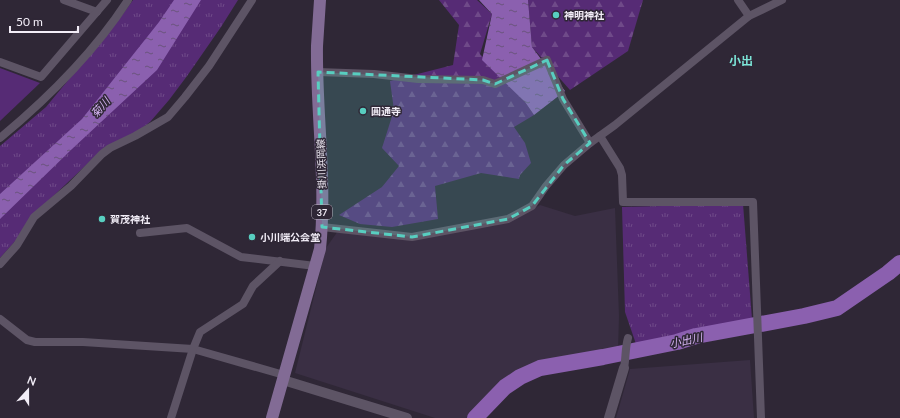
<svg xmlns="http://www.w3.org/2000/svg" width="900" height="418" font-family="Lato,'Noto Sans JP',sans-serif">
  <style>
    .built { fill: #3a2f44 }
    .grass { fill: url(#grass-tufts) }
    .forest { fill: url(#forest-firs) }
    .park { fill: #562b75 }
    .water { fill: url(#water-ripples) }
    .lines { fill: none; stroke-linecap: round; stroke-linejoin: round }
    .river { stroke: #8b60af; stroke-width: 16 }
    .minor { stroke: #5d5465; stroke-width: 8 }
    .tertiary { stroke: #5d5465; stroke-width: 10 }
    .primary { stroke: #826b95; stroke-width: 12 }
    .marked { fill: #58cec0; fill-opacity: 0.2; stroke: #58cec0; stroke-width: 3; stroke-dasharray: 8 5; stroke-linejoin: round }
    .poi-dot { fill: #58cec0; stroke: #2f2736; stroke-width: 1.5 }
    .labels { text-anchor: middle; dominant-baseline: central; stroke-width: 3; stroke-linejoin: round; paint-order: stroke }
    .shield { fill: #2f2736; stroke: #b8b2bd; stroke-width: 1 }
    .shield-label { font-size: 9px; font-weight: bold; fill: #f2edf7 }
    .poi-label { font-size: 10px; font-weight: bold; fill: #f2edf7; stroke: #2f2736; text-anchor: start }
    .street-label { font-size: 10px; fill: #f2edf7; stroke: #2f2736 }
    .water-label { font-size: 11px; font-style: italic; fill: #d5b4f2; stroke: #2f2736 }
    .quarter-label { font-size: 12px; font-weight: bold; fill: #7ce5d8; stroke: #2f2736 }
  </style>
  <defs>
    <pattern id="grass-tufts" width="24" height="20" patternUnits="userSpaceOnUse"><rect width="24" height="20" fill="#562b75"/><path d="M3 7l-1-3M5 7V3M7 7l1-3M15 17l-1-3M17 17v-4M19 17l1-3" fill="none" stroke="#6f4a89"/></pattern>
    <pattern id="forest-firs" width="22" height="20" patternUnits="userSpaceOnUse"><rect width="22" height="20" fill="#562b75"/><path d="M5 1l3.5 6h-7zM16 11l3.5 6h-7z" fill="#6f4a89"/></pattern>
    <pattern id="water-ripples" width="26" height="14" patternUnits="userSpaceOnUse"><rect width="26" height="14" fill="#8b60af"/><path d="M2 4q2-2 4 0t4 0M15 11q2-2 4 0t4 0" fill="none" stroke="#6a547c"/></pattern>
  </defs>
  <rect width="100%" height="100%" fill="#2f2736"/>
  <!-- built -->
  <g class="built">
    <polygon points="540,205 575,216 615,208 619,316 618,350 532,366 512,375 472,410 468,418 435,418 295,373 326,248 338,231 399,239 494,226 521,216"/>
    <polygon points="750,360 754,418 616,418 630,369"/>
  </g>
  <!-- grass -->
  <g class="grass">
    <polygon points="133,0 238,0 221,27 187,76 169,100 150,122 141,129 101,151 29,219 17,239 0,258 0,146 46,107 123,14"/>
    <polygon points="743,204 752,319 636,344 625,312 622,207"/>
  </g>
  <!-- forest -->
  <g class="forest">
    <polygon points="439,0 477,0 492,14 480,54 525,102 534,115 514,127 525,143 531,163 520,175 519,179 481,173 435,186 438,219 392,227 360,224 339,215 382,187 399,166 382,148 394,110 390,81 453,65 459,25"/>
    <polygon points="528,0 643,0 628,51 570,90 532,47"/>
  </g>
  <!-- park -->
  <polygon class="park" points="0,68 40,83 0,121"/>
  <!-- water -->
  <g class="water">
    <polygon points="174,0 201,0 157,70 72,149 0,219 0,194 82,119 159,22"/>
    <polygon points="479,0 528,0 532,47 565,91 534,115 525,102 482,60 492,14"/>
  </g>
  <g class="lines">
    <!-- river -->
    <polyline class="river" points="475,418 505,387 520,377 540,368 603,357 677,342 696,336 804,316 837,308 888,273 900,263"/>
    <!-- minor -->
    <g class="minor">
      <polyline points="64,0 97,12"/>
      <polyline points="738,0 749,16"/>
      <polyline points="0,62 41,77 107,0"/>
      <polyline points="318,72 374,74 418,79 483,80 495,84 547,60 563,99 590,143"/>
      <polyline points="600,136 620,168 622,175 623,202 753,202 761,418"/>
      <path d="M 0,138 C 47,99 95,51 128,0"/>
      <polyline points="322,227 412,237 508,219 532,206 546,186 564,165 590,143 615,125 749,16 782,0"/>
      <polyline points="140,233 187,228 241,257 315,266"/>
      <polyline points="0,264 17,245 34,217 71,186 102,154 110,148 135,136 168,117 185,97 209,66 252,0"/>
      <polyline points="0,319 27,340 35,342 83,342 193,349 284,375"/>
      <path d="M 624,368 C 626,358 625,348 628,338"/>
      <polyline points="171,418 193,349 200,332 243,304 253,286 280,261"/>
    </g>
    <!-- tertiary -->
    <g class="tertiary">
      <polyline points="283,380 407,418"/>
      <polyline points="609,418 624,368"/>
    </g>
    <!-- primary -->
    <path class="primary" d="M 272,418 L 320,249 C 327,181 316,114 317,46 C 318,30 319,15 320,0"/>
  </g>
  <!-- marked area -->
  <path class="marked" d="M 547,60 L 563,99 L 590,143 L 564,165 L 532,206 L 508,219 L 412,237 L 322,227 L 318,72 L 483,80 L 495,84 Z"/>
  <!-- markers -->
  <g class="poi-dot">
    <circle cx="556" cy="15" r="4"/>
    <circle cx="363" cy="111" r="4"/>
    <circle cx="102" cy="219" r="4"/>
    <circle cx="252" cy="237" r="4"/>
  </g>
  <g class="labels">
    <!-- shield labels -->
    <rect class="shield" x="312" y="205" width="20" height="14" rx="3"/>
    <g class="shield-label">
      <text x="322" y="212">37</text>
    </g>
    <!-- poi labels -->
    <g class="poi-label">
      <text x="564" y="15">神明神社</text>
      <text x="371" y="111">圓通寺</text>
      <text x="110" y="219">賀茂神社</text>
      <text x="260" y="237">小川端公会堂</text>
    </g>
    <!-- street labels -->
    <g class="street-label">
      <text transform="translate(321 164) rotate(-92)">掛川浜岡線</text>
    </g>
    <!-- water labels -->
    <g class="water-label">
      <text transform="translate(100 107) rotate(-48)">菊川</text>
      <text transform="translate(686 340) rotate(-12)">小出川</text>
    </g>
    <!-- quarter labels -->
    <g class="quarter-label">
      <text x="741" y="60">小出</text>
    </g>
  </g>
  <!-- north arrow -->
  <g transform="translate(28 390) rotate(21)" stroke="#2f2736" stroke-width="3" paint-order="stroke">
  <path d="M0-3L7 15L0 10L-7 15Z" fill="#f2edf7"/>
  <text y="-6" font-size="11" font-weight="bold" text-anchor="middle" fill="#f2edf7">N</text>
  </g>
  <!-- scale -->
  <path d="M10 26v6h68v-6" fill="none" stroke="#f2edf7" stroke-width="2"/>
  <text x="16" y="26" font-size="12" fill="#f2edf7" stroke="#2f2736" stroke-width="3" paint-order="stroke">50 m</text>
</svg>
